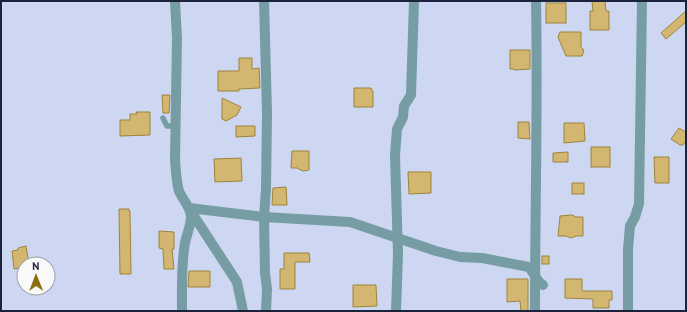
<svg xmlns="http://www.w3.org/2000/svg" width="687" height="312" font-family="'PT Sans',sans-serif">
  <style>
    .building { fill: #d3b770; stroke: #9d833b }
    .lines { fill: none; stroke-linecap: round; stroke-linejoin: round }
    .lane { stroke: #769da4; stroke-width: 5.5 }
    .street { stroke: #769da4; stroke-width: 10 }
  </style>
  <rect width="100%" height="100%" fill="#cdd7f2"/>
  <!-- building -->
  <g class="building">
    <polygon points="592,1 605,1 606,11 609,11 609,30 590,30 590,11 593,11"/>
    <rect x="546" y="3" width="20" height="20"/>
    <polygon points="686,11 686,22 666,39 661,33"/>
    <polygon points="560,32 581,32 581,47 584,50 582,56 566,56 558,37"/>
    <polygon points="510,50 530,50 530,69 514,70 514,69 510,69"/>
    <polygon points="239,58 252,58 252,69 259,68 260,88 239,89 239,91 218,91 218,71 239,71"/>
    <polygon points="354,88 371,88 373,92 373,107 354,107"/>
    <polygon points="162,95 170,95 169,113 163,113"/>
    <polygon points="222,98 241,107 237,115 226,121 222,119"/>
    <polygon points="136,112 150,112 150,135 120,136 120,120 130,120 130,114 137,114"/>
    <polygon points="518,122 529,122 530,139 518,138"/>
    <polygon points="564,123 584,123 585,141 564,143"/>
    <polygon points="236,126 255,126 255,136 236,137"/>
    <polygon points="679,128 686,132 686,141 683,145 680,145 671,139"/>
    <rect x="591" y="147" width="19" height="20"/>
    <polygon points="292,151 309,151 309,170 303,171 297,168 291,168"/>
    <polygon points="568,152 568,162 553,162 553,153"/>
    <polygon points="654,157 669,157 669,183 655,183"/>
    <polygon points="241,158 242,181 215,182 214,159"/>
    <polygon points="408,172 431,172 431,193 409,194"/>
    <rect x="572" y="183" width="12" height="11"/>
    <polygon points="286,187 287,205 272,205 273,188"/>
    <polygon points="119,209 129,209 129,211 130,211 131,274 120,274"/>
    <polygon points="571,215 573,215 575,217 583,217 583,236 576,236 571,238 566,236 558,236 560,216"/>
    <polygon points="159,231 174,232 174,249 172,249 174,269 164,269 163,249 159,248"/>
    <polygon points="26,246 29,264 24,264 24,267 14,269 12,251 18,250 18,248"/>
    <polygon points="284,253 309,253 310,262 295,262 295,289 280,289 280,269 284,269"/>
    <rect x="542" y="256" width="7" height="8"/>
    <polygon points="189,271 210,271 210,287 188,287"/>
    <polygon points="507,279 528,279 528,311 521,311 520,301 507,302"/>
    <polygon points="565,279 582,279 582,291 612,291 612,300 609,300 609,308 593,308 593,299 565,298"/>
    <polygon points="353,285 376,285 377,306 353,307"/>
  </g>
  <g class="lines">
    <!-- lane -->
    <polyline class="lane" points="163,118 167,126 175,126"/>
    <!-- street -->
    <g class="street">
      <path d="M 175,1 L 177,38 L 175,160 C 176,170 176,181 179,191 C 182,199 190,206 191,216 C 191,226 187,233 185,243 C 181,265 182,289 182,311"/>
      <polyline points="264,1 267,112 266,189 264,217 265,273 267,289 266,311"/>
      <polyline points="189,208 264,217 350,222 436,251 460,257 482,258 529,267 539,282 543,285"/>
      <polyline points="190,210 237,282 243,311"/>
      <polyline points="396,311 398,254 395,155 397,129 403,117 404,106 411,95 414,1"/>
      <path d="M 535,311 C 535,208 538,104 536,1"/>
      <polyline points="628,311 628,249 630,226 635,217 639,204 642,1"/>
    </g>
  </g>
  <!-- border -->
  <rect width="687" height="312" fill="none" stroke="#1b233c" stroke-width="4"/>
  <!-- north arrow -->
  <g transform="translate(36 276) rotate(359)"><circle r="19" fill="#f9f9f9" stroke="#a0a3ad"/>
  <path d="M0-3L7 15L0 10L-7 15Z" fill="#8b6e10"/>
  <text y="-6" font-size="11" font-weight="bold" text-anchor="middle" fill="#1b233c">N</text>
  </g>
</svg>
